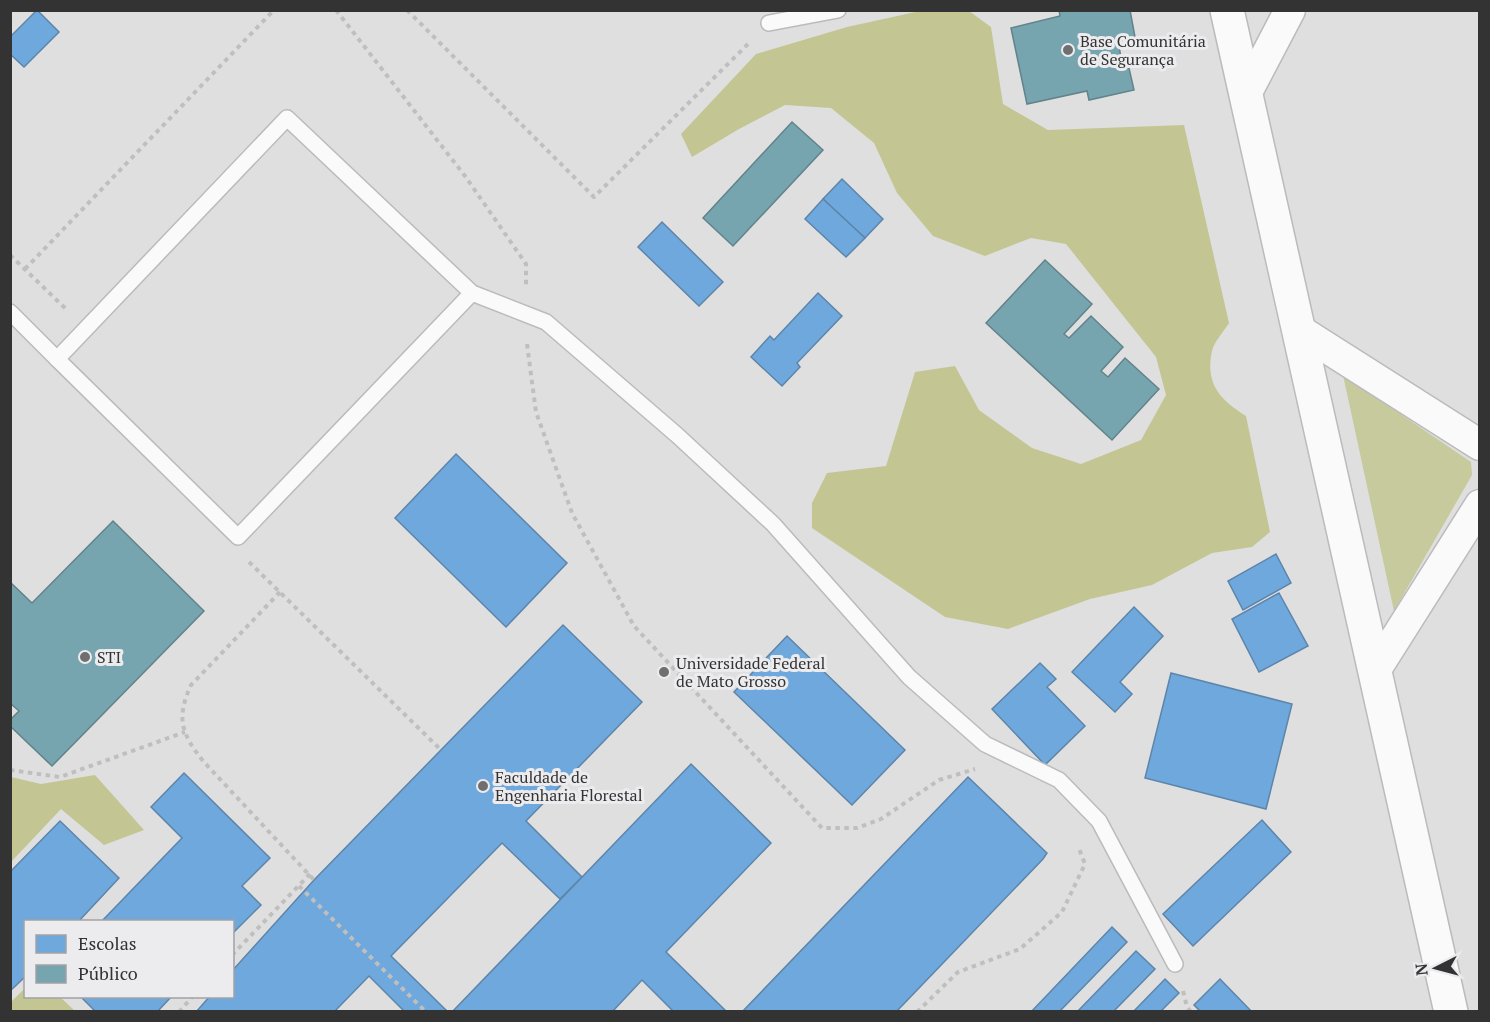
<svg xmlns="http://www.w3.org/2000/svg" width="1490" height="1022" font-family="'PT Serif',serif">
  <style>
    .green { fill: #c7ca9c }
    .forest { fill: #c3c693 }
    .schools { fill: #6fa8dc; stroke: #5d85aa; stroke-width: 1.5 }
    .public { fill: #76a5af; stroke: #62838a; stroke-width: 1.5 }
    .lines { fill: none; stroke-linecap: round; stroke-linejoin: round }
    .service-casing { stroke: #bbb; stroke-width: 18 }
    .minor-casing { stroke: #bbb; stroke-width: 33 }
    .tertiary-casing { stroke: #bbb; stroke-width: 36 }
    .path { stroke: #c0bfc0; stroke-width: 4; stroke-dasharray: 4.5 4.5; stroke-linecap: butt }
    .service { stroke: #fafafa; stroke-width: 15 }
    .minor { stroke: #fafafa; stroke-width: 30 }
    .tertiary { stroke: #fafafa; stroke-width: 33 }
    .poi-dot { fill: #6f6f70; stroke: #ececef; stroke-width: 2 }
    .labels { text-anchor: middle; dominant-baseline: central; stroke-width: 6; stroke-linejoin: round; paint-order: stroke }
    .poi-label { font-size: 16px; fill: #333334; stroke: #ececef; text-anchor: start }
  </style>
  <rect width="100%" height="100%" fill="#dfdfe0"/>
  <!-- green -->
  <polygon class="green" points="1343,375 1471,462 1472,475 1394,611"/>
  <!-- forest -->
  <g class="forest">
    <path d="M 920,11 L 969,11 L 991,27 L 1003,104 L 1048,130 L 1184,125 L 1229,323 C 1224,331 1214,342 1212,351 C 1205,384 1220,400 1246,416 L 1270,532 L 1252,547 L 1212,553 L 1152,585 L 1090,599 L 1008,629 L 945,617 L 812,528 L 812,503 L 827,473 L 886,466 L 915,372 L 955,366 L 979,410 L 1032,448 L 1081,464 L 1141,440 L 1166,395 L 1156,357 L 1066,244 L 1031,238 L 985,256 L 933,236 L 897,193 L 874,143 L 831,108 L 785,105 L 739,129 L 692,157 L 681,134 L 756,54 L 847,27 Z"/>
    <polygon points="95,775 144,830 104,845 61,809 11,862 11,777 41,784"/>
    <polygon points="25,988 26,996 60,997 75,1011 11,1011 11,1002"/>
  </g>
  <!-- schools -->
  <g class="schools">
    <polygon points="37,10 59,32 24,67 10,54 10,37"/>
    <polygon points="842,179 883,219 865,238 823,199"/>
    <polygon points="823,199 865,238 846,257 805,219"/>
    <polygon points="662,222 723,282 699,306 638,247"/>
    <polygon points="818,293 842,316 797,363 800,367 782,386 751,357 770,336 774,340"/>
    <polygon points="456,454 567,563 506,627 395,518"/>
    <polygon points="1276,554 1291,583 1243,610 1228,581"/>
    <polygon points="1279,593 1308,646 1259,672 1232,619"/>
    <polygon points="1134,607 1163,636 1120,682 1132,694 1115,712 1072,672"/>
    <polygon points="563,625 642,702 526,821 582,877 560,899 502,843 391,956 448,1012 405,1012 369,976 334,1012 196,1012 210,996 232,996 232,971 314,880"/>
    <polygon points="787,636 905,750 852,805 734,692"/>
    <polygon points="1040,663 1056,679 1047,687 1085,726 1045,765 992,709"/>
    <polygon points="1171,673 1292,704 1266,809 1145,778"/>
    <polygon points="691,764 771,843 666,952 727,1012 674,1012 642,980 612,1012 452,1012"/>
    <polygon points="184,773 270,858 242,886 261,905 232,934 232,922 101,922 182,838 151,807"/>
    <polygon points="968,777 1047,853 1043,859 896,1012 742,1012"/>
    <polygon points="1262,820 1291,852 1193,946 1163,914"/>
    <polygon points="60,821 119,878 78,922 26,922 26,976 10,991 10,872"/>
    <polygon points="1112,927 1127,942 1059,1012 1031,1012"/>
    <polygon points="1136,951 1155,969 1113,1012 1077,1012"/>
    <polygon points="1165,979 1179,993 1160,1012 1133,1012"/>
    <polygon points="1220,979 1252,1012 1201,1012 1194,1005"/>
    <polygon points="80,996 172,996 157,1012 96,1012"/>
  </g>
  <!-- public -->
  <g class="public">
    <polygon points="1059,10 1130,10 1135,37 1118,41 1123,69 1129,68 1134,90 1089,100 1087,91 1027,104 1011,28 1060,16"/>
    <polygon points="792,122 823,150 733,246 703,218"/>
    <polygon points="1045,260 1092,304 1064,334 1069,338 1091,316 1123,347 1101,371 1108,377 1125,358 1159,389 1112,440 986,323"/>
    <polygon points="113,521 204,611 52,766 10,726 10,720 19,711 10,703 10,582 32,603"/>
  </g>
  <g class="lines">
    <defs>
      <g id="service">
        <polyline points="769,23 838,10"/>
        <polyline points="472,293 238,537 57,359 287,118 472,293 546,322 678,436 773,524 909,677 985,744 1059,780 1099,821 1175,964"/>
        <polyline points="10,312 57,359"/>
      </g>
      <g id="minor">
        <polyline points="1246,94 1290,10"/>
        <polyline points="1299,330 1480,445"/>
        <polyline points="1375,671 1480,505"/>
      </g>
      <polyline id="tertiary" points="1227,10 1451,1012"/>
    </defs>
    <!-- service casing -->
    <use href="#service" class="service-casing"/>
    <!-- minor casing -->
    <use href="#minor" class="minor-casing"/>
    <!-- tertiary casing -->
    <use href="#tertiary" class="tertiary-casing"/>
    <!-- path -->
    <g class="path">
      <polyline points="336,10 465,176 526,264 526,285"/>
      <polyline points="407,10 594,197 751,41"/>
      <polyline points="10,255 66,309"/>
      <polyline points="25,269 274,10"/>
      <polyline points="527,344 536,412 572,513 634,626 822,828 857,828 881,819 939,780 975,769"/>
      <polyline points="249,562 441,750"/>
      <path d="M 280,592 L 191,685 C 176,718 181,733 203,761 L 314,880"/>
      <polyline points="10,770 60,777 185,732"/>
      <polyline points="299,886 426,1012"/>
      <polyline points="232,955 310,874"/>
      <polyline points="1183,991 1187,1007 1191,1012"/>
      <polyline points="179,1012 193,996"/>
      <polyline points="917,1012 958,972 1020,949 1062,912 1085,864 1078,846"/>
    </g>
    <!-- service -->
    <use href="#service" class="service"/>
    <!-- minor -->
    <use href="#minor" class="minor"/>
    <!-- tertiary -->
    <use href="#tertiary" class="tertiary"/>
  </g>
  <!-- markers -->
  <g class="poi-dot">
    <circle cx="1068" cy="50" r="6"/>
    <circle cx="85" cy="657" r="6"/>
    <circle cx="664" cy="672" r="6"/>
    <circle cx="483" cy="786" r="6"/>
  </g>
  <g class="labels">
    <!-- poi labels -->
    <g class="poi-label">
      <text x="1080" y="41">Base Comunitária<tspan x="1080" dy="18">de Segurança</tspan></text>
      <text x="97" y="657">STI</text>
      <text x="676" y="663">Universidade Federal<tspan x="676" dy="18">de Mato Grosso</tspan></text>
      <text x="495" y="777">Faculdade de<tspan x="495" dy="18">Engenharia Florestal</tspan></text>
    </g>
  </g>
  <!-- border -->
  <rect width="1490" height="1022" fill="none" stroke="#333334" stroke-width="24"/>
  <!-- legend -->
  <rect x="24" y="920" width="210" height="78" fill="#ececef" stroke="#a2a2a4" stroke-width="1.5"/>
  <rect x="36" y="935" width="30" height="18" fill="#6fa8dc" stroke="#a2a2a4" stroke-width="1.5"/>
  <text x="78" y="950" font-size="18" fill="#333334">Escolas</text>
  <rect x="36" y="965" width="30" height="18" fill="#76a5af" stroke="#a2a2a4" stroke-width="1.5"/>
  <text x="78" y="980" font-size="18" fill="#333334">Público</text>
  <!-- north arrow -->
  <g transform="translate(1436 968) rotate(264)" stroke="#ececef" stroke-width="4.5" paint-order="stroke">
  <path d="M0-4.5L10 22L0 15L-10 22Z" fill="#333334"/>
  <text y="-9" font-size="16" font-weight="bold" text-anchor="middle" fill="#333334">N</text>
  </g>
</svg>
